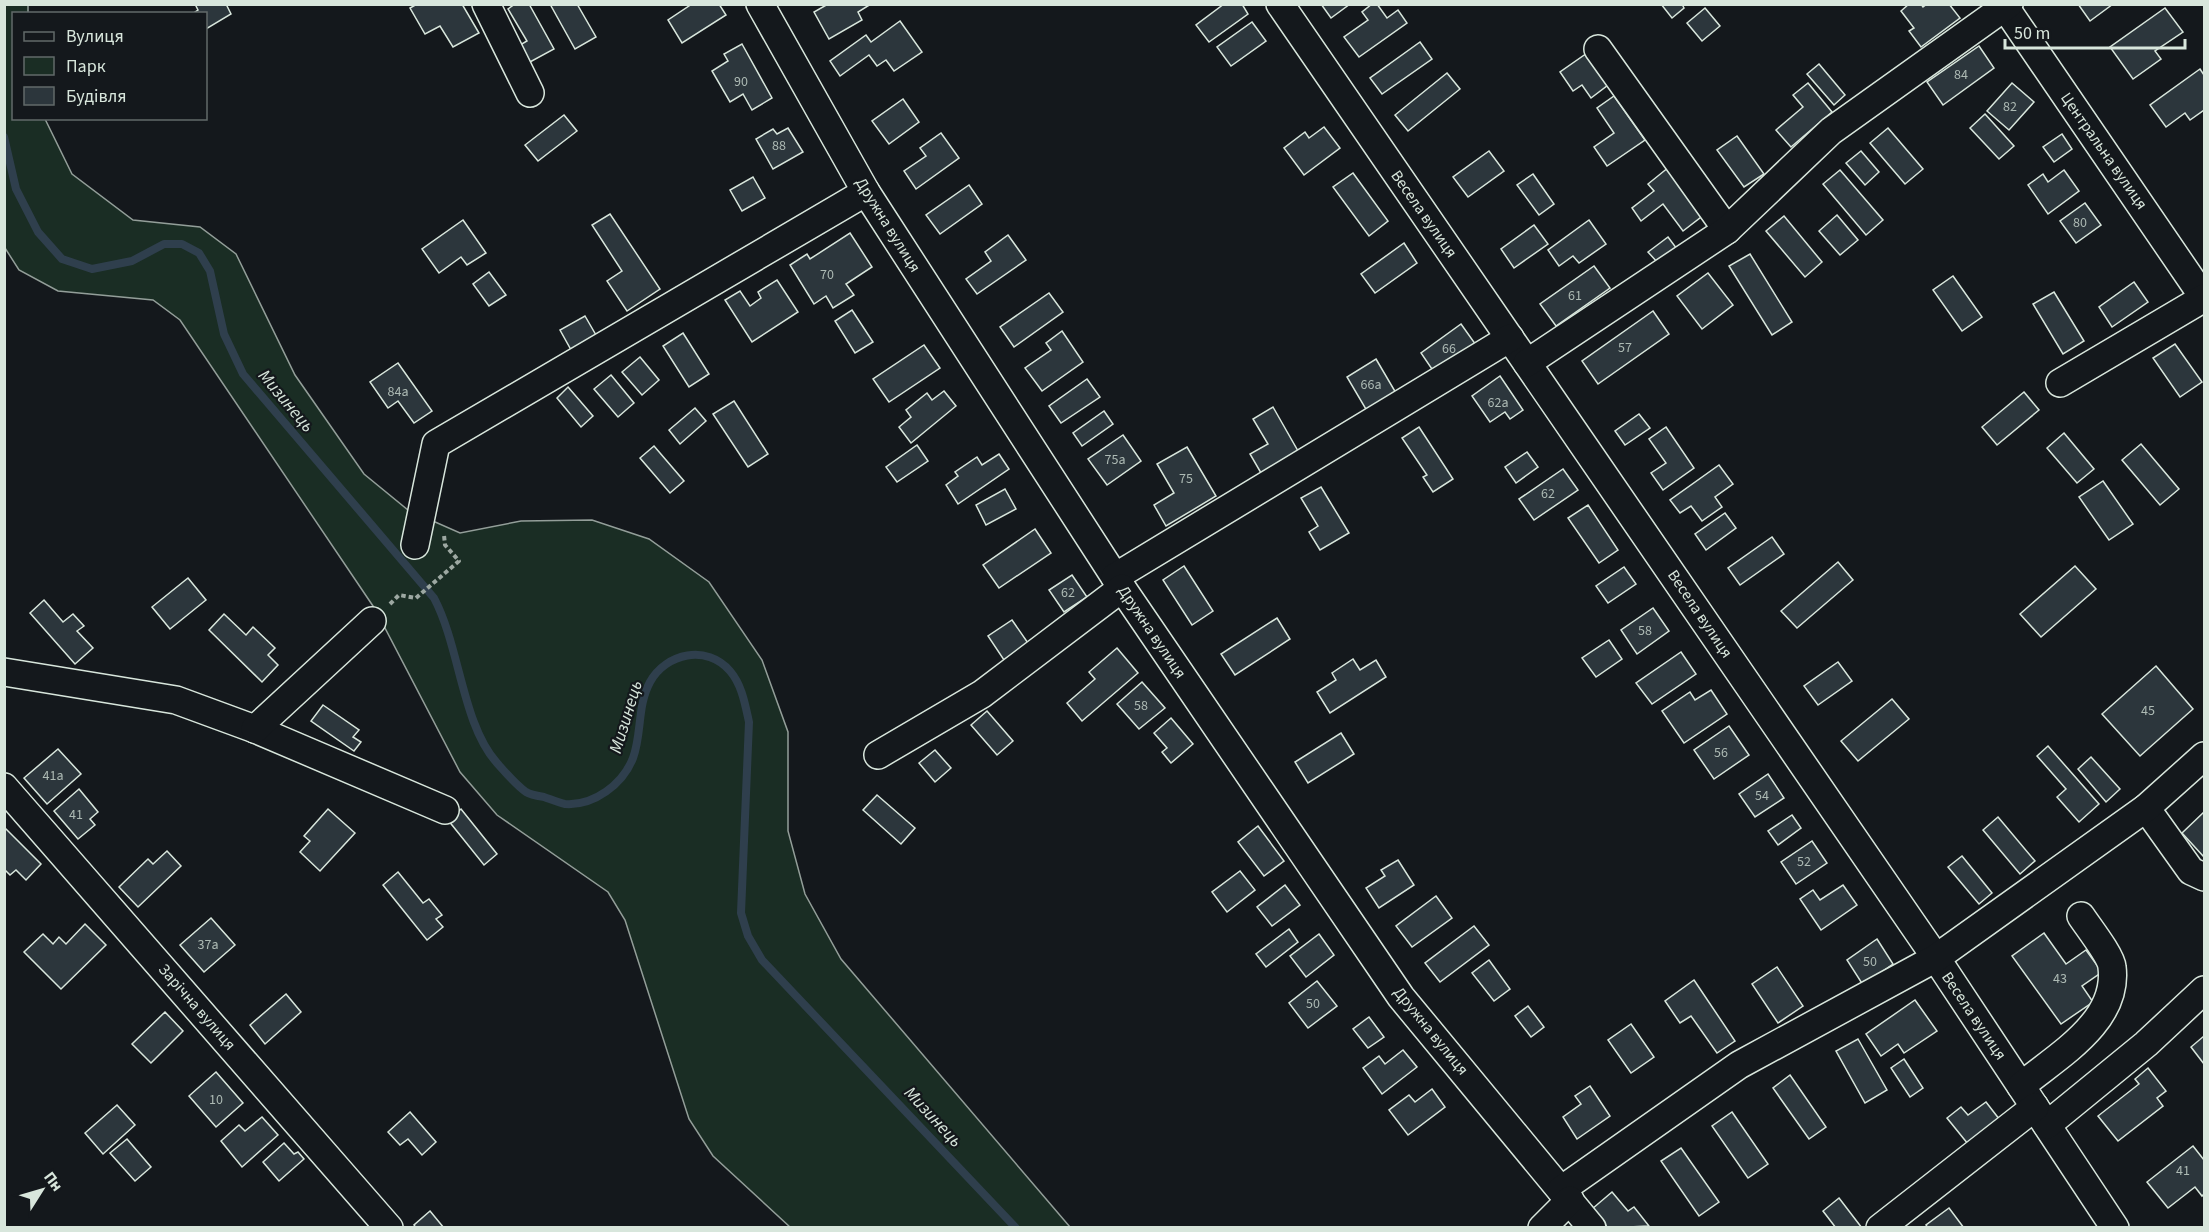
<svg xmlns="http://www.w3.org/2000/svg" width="2209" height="1232" font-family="'Source Sans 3',sans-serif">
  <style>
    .green { fill: #1a2d24; stroke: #939e99; stroke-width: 1.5 }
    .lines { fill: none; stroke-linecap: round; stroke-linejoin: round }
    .stream { stroke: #2f3f4d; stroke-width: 8 }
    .building { fill: #2c363c; stroke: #d8e6dc; stroke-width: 1.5 }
    .minor-casing { stroke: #d8e6dc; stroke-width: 30 }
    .path { stroke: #9da8a2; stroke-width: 4; stroke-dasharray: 4.5 3; stroke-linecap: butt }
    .minor { stroke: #14181c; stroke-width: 27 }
    .labels { text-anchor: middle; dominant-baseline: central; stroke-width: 4.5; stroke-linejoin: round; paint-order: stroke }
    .number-label { font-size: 14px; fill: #adbab4 }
    .street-label { font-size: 16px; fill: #d8e6dc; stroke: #14181c }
    .water-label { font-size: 18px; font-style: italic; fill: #d8e6dc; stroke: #14181c }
  </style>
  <rect width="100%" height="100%" fill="#14181c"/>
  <!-- green -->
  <polygon class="green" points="4,5 28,5 28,13 14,14 14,118 45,119 72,174 133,220 200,227 236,254 295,375 364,474 408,510 460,533 521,521 592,520 649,539 709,582 762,660 788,732 788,831 805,894 841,959 1070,1227 790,1227 713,1156 689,1119 625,920 608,892 497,815 460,772 375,609 180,320 153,300 58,291 19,270 5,248"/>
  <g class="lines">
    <!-- stream -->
    <path class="stream" d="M 4,137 L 16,189 L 38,232 L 62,259 L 92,269 L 132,261 L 164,244 L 182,244 L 199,253 L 210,271 L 224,334 L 243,374 L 434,598 C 460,647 462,724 497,763 C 505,772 516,785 526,792 C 531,795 538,796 544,797 C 550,799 559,803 565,804 C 594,806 623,784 633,758 C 642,734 637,706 650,682 C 666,653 707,644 730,671 C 742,685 745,704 749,722 L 741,913 L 748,936 L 762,960 L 1016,1228"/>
  </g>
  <!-- building -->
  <g class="building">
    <polygon points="195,4 226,4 231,14 206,29 206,14 192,14 198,10"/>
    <polygon points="417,4 462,4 479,33 453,47 440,26 425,34 410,8"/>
    <polygon points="515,4 529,4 554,49 530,62 520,45 527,41 508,9"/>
    <polygon points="550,4 577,4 596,37 575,49"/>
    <polygon points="692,4 719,4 726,15 682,43 668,20"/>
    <polygon points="828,4 871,4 858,12 862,20 829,39 814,12"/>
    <polygon points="1224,4 1242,4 1248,14 1209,42 1196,25"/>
    <polygon points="1321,4 1350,4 1331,18"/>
    <polygon points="1372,4 1377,4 1387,18 1398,10 1407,23 1359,57 1344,37 1368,20 1362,12"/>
    <polygon points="1661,4 1682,4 1684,8 1672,18"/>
    <polygon points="1909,4 1921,4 1923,7 1927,4 1949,4 1960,18 1921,47 1909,31 1914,28 1901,11"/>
    <polygon points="2078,4 2113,4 2090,21"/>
    <polygon points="1705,8 1720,26 1702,41 1687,23"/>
    <polygon points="2165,8 2183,32 2155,51 2161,59 2133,79 2110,47"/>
    <polygon points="900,21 922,52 894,71 886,60 877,66 869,55 840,76 830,61 866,35 871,42"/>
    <polygon points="1252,22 1266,41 1231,66 1217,47"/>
    <polygon points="1420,42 1432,59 1382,94 1370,78"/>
    <polygon points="742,44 772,98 752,110 743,94 730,102 712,71 728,61 724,54"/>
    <polygon points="1979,46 1994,68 1943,105 1927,82"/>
    <polygon points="1590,51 1612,82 1591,98 1582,85 1573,91 1560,72"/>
    <polygon points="1819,64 1845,95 1834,105 1807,74"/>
    <polygon points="2200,69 2204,75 2204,110 2190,120 2185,113 2166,127 2150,105"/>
    <polygon points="1447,73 1460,89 1408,131 1395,115"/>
    <polygon points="1808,83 1832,112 1791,147 1776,130 1803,107 1793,95"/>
    <polygon points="2012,83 2034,102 2009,130 1987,111"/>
    <polygon points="1614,96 1645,140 1607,166 1594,147 1614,133 1597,108"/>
    <polygon points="903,99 919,122 889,144 872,121"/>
    <polygon points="1985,114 2014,146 1999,159 1970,128"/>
    <polygon points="564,115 577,131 538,161 525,145"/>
    <polygon points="1324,127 1340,148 1304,175 1284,148 1305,132 1309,138"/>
    <polygon points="788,128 803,152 773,169 756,139 773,129 777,134"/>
    <polygon points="1888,128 1923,169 1905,184 1870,143"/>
    <polygon points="941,133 959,158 916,189 904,171 926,156 920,148"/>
    <polygon points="2062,134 2072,149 2054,162 2043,147"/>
    <polygon points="1737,136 1764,174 1744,187 1717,150"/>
    <polygon points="1489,151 1504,171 1468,197 1453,177"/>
    <polygon points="1861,151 1879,172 1865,185 1846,163"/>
    <polygon points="1669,167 1705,214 1683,231 1663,204 1641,221 1632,208 1654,191 1648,184"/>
    <polygon points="1840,170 1883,220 1866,235 1823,184"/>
    <polygon points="2064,170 2079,191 2048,214 2028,185 2043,174 2048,182"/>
    <polygon points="1353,173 1388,221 1369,236 1333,187"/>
    <polygon points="1533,174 1554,204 1539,215 1517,185"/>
    <polygon points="753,177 765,198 742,211 730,190"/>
    <polygon points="969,185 982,204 940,234 926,215"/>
    <polygon points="2085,203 2101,225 2076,243 2060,221"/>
    <polygon points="610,214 660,289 627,311 607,281 622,271 592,225"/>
    <polygon points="1837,215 1858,240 1840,255 1819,231"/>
    <polygon points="1784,216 1822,262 1805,277 1766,231"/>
    <polygon points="463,220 486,253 467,265 461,257 439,273 422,249"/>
    <polygon points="1589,220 1606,244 1579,263 1573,256 1559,266 1548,250"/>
    <polygon points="1534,225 1548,244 1514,268 1501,249"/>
    <polygon points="850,233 872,267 846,284 854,295 833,308 826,296 814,304 790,265 807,254 810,259"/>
    <polygon points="1008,235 1026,260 977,294 966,279 991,261 985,252"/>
    <polygon points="1668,237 1677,249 1658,263 1648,252"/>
    <polygon points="1404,243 1417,263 1375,293 1361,274"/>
    <polygon points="1750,254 1792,322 1772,335 1729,266"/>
    <polygon points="1594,266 1610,288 1556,326 1540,304"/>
    <polygon points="489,272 506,295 489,306 473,284"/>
    <polygon points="1708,273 1733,305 1702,329 1677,296"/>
    <polygon points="1953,276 1982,317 1962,331 1933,290"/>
    <polygon points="777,280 798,312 752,342 725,300 740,291 750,306 761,298 758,292"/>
    <polygon points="2134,282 2148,302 2112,327 2099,307"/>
    <polygon points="2054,292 2084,341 2063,354 2033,304"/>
    <polygon points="1049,293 1063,312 1014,347 1000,327"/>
    <polygon points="852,310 873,342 855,353 835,321"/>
    <polygon points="1653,311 1669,334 1598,384 1582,361"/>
    <polygon points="585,316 600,342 575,357 560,330"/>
    <polygon points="1461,324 1476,345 1436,375 1421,353"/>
    <polygon points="1062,331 1083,362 1042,391 1025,368 1051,350 1046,343"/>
    <polygon points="683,333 709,374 689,387 663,346"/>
    <polygon points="2175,344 2202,382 2180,397 2153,358"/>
    <polygon points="924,345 940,368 889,402 873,379"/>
    <polygon points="640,357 659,380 642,395 622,372"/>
    <polygon points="1376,359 1396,393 1367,411 1347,377"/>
    <polygon points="398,363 432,411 414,423 398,401 388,408 370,382"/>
    <polygon points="611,375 634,403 618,417 594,389"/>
    <polygon points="1500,376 1523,410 1510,419 1505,412 1490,422 1472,396"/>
    <polygon points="1087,379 1100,397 1061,423 1049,406"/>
    <polygon points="568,387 593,416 581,427 557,398"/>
    <polygon points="944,391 956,406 911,443 899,427 911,417 906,410 927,393 932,400"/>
    <polygon points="2024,392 2039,410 1997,445 1982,427"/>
    <polygon points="734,401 768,454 748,467 713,414"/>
    <polygon points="1273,407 1298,451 1261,473 1250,454 1268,444 1253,419"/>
    <polygon points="695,408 706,421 680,444 669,430"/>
    <polygon points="1104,411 1113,424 1082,446 1073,433"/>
    <polygon points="1639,414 1650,428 1625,445 1615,431"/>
    <polygon points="1419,427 1453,479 1433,492 1423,477 1427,475 1402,438"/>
    <polygon points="1666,427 1694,468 1663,490 1651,473 1666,463 1649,439"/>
    <polygon points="2064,433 2094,469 2077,483 2047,448"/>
    <polygon points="1123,435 1141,461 1107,485 1088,459"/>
    <polygon points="2141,444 2179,489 2160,505 2122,460"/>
    <polygon points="917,445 928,461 897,482 886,467"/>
    <polygon points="654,446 684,481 670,493 640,458"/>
    <polygon points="1187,447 1216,496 1166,526 1154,505 1174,493 1157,464"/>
    <polygon points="1527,452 1538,467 1516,483 1505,467"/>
    <polygon points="999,454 1009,469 958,504 946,485 958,476 955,472 977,457 982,465"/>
    <polygon points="1719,465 1733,484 1715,497 1722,507 1702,521 1691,506 1680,513 1670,500"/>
    <polygon points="1563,469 1578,490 1534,520 1519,499"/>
    <polygon points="2103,481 2133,524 2109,540 2079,497"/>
    <polygon points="1321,487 1349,533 1320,550 1309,532 1318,526 1301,498"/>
    <polygon points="1005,489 1016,509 986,525 976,505"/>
    <polygon points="1588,505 1618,550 1599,563 1568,518"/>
    <polygon points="1725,513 1736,528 1706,550 1695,534"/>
    <polygon points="1035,529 1051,553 999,588 983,565"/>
    <polygon points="1772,537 1784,554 1740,585 1728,568"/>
    <polygon points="1838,562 1853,580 1797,628 1781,611"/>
    <polygon points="1184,566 1213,611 1192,625 1163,580"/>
    <polygon points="2075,566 2096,589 2041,637 2020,614"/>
    <polygon points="1624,567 1636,584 1608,603 1596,586"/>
    <polygon points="1072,575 1087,597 1064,612 1049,590"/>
    <polygon points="188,578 206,600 170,629 152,607"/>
    <polygon points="44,600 63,622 73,614 84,626 77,631 93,648 75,664 30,613"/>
    <polygon points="1653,608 1669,631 1637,654 1621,630"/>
    <polygon points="224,614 246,635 253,627 275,648 268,655 278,665 262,682 209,630"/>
    <polygon points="1277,618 1290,639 1235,675 1221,654"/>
    <polygon points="1012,620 1028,643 1004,660 988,636"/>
    <polygon points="1609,640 1622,659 1596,677 1582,658"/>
    <polygon points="1117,648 1138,673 1082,721 1067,703 1095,679 1089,672"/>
    <polygon points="1681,652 1696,674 1652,704 1636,683"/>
    <polygon points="1353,659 1360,670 1376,660 1386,677 1330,713 1317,692 1336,680 1332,673"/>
    <polygon points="1838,662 1852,681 1818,705 1804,686"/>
    <polygon points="2156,666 2193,709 2140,756 2102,714"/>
    <polygon points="1142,682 1165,708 1139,729 1117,704"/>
    <polygon points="1711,690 1727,714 1684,743 1662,711 1690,692 1695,700"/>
    <polygon points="1892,699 1909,719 1858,761 1841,741"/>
    <polygon points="323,705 359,730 353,737 361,742 354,751 311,721"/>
    <polygon points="987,711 1013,741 997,755 971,725"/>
    <polygon points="1171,718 1193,744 1171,763 1162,752 1167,748 1154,733"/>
    <polygon points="1729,726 1749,755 1714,779 1694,750"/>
    <polygon points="1341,733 1354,754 1308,783 1295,762"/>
    <polygon points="2048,746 2099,804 2079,822 2057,797 2066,789 2037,756"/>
    <polygon points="58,749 81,774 47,804 24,778"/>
    <polygon points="935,750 951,768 935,782 919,763"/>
    <polygon points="2091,757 2120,789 2106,802 2078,769"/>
    <polygon points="1768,774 1784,798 1755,817 1739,794"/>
    <polygon points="79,789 98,812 90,819 95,825 78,839 54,811"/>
    <polygon points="877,795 915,828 901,844 863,810"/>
    <polygon points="328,809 355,833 320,871 300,852 310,841 304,836"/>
    <polygon points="461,809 497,854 484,865 448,820"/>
    <polygon points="2204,812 2204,857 2182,833"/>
    <polygon points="1792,815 1801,828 1778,845 1768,831"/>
    <polygon points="1998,817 2035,861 2020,874 1983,830"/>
    <polygon points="1258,826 1284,861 1264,876 1238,842"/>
    <polygon points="4,827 41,864 26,880 16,870 10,875 4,869"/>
    <polygon points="1812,841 1827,863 1796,884 1781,862"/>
    <polygon points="167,851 181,866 138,907 119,887 148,859 153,864"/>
    <polygon points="1962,856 1992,893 1979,904 1948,867"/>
    <polygon points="1398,860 1414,885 1379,908 1366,888 1385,876 1381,870"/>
    <polygon points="1240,871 1255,890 1227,912 1212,892"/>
    <polygon points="398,872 423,903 429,899 442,915 436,919 443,927 427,940 383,885"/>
    <polygon points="1285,885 1300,905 1272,926 1257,907"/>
    <polygon points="1843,885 1857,905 1821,930 1800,899 1813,890 1820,900"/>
    <polygon points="1436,896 1452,918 1412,947 1396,926"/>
    <polygon points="211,918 235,945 204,972 180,945"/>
    <polygon points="85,924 106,945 61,989 24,952 43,934 53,944 59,937 66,944"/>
    <polygon points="1474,926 1489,945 1440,982 1425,963"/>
    <polygon points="1289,929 1298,942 1266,967 1256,954"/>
    <polygon points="2044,933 2066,964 2086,950 2102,972 2082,986 2093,1002 2061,1024 2012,956"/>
    <polygon points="1319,934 1334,955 1306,977 1290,956"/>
    <polygon points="1877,939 1893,964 1863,985 1847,960"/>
    <polygon points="1489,960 1510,989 1494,1001 1472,973"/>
    <polygon points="1777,967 1803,1006 1778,1023 1752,984"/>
    <polygon points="1694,980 1735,1041 1717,1053 1691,1016 1680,1023 1665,1001"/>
    <polygon points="1317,981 1337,1006 1308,1028 1289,1003"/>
    <polygon points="286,994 301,1012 265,1044 250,1025"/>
    <polygon points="1915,1000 1937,1031 1904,1053 1898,1044 1881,1056 1866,1034"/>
    <polygon points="1528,1006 1544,1027 1531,1037 1515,1016"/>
    <polygon points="165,1012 183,1031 151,1063 132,1044"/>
    <polygon points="1369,1017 1384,1037 1368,1048 1353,1029"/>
    <polygon points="1631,1024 1654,1057 1631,1073 1608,1040"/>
    <polygon points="2204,1036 2204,1064 2191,1047"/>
    <polygon points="1858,1039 1887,1090 1865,1103 1836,1051"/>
    <polygon points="1403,1050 1417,1067 1382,1094 1363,1068 1379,1056 1385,1064"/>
    <polygon points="1904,1059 1923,1088 1910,1097 1891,1068"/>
    <polygon points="2148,1068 2166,1091 2157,1098 2163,1106 2118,1141 2098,1116 2139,1084 2135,1079"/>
    <polygon points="216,1072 243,1103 216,1127 189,1096"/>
    <polygon points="1790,1075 1826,1127 1809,1139 1773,1088"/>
    <polygon points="1590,1086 1610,1116 1577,1139 1563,1117 1581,1104 1575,1096"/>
    <polygon points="1432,1089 1445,1107 1408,1135 1389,1110 1409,1095 1415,1102"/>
    <polygon points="1986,1102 2003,1124 1972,1149 1947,1118 1961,1107 1968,1115"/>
    <polygon points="117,1105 135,1125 103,1154 85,1133"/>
    <polygon points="410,1112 436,1142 422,1155 408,1139 400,1145 388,1132"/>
    <polygon points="1732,1112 1768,1164 1748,1178 1712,1126"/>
    <polygon points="262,1117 278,1135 242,1167 221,1141 239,1125 245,1131"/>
    <polygon points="127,1139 151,1167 135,1181 110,1153"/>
    <polygon points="284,1143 294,1154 298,1152 304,1159 279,1181 263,1162"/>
    <polygon points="2193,1146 2204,1160 2204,1194 2202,1196 2195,1187 2168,1208 2147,1182"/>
    <polygon points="1681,1148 1719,1202 1699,1216 1661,1161"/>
    <polygon points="1612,1192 1628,1211 1634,1207 1649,1226 1608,1228 1592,1209"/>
    <polygon points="1839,1198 1862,1228 1836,1228 1823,1211"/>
    <polygon points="1949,1208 1964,1228 1928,1228 1926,1225"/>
    <polygon points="430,1211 444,1228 416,1228 414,1225"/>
  </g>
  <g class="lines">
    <defs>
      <g id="minor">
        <polyline points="486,4 530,93"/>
        <polyline points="760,4 866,192 1122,588 1401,997 1592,1228"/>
        <polyline points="1280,4 1936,958 2115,1228"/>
        <polyline points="2003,4 2204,298"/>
        <polyline points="1598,49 1727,230"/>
        <polyline points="1527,363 1727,230 1831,131 2009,4"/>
        <polyline points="2060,383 2204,298"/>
        <polyline points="415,545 436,444 866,192"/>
        <polyline points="1115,577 1510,338"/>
        <polyline points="4,672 176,700 255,729 445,810"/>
        <polyline points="255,729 372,621"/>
        <polyline points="878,755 982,694 1122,588"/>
        <polyline points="4,787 389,1228"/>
        <polyline points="2146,808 2191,871 2204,877"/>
        <path d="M 2021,1086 C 2057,1056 2119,1022 2112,967 C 2111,956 2089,928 2081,916"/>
        <polyline points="2047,1125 2146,1044 2204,990"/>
        <polyline points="1561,1190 1739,1065 1936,958 2146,808 2204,756"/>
        <polyline points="1542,1228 1570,1200"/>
        <polyline points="1880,1228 2035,1107"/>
      </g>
    </defs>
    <!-- minor casing -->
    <use href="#minor" class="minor-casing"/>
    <!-- path -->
    <polyline class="path" points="390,604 399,595 416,598 459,561 445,545 444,535"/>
    <!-- minor -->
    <use href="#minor" class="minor"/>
  </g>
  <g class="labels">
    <!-- number labels -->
    <g class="number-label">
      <text x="1961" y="75">84</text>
      <text x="741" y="82">90</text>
      <text x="2010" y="107">82</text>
      <text x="779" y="146">88</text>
      <text x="2080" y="223">80</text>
      <text x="827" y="275">70</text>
      <text x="1575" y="296">61</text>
      <text x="1625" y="348">57</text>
      <text x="1449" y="349">66</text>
      <text x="1371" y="385">66а</text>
      <text x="398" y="392">84а</text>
      <text x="1498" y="403">62а</text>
      <text x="1115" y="460">75а</text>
      <text x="1186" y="479">75</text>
      <text x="1548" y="494">62</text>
      <text x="1068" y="593">62</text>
      <text x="1645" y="631">58</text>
      <text x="1141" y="706">58</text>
      <text x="2148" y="711">45</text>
      <text x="1721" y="753">56</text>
      <text x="53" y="776">41а</text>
      <text x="1762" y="796">54</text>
      <text x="76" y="815">41</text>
      <text x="1804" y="862">52</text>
      <text x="208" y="945">37а</text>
      <text x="1870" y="962">50</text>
      <text x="2060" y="979">43</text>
      <text x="1313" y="1004">50</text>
      <text x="216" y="1100">10</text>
      <text x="2183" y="1171">41</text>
    </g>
    <!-- street labels -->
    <g class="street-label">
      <text transform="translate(2104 151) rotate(55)">Центральна вулиця</text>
      <text transform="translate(1424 214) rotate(55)">Весела вулиця</text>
      <text transform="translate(888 225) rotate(58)">Дружна вулиця</text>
      <text transform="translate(1700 614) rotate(56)">Весела вулиця</text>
      <text transform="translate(1152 632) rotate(56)">Дружна вулиця</text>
      <text transform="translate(197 1007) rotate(49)">Зарічна вулиця</text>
      <text transform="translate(1974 1016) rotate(56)">Весела вулиця</text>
      <text transform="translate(1431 1031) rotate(51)">Дружна вулиця</text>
    </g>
    <!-- water labels -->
    <g class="water-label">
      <text transform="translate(286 401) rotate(50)">Мизинець</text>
      <text transform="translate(626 717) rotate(-73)">Мизинець</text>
      <text transform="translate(933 1117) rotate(47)">Мизинець</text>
    </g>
  </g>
  <!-- border -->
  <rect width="2209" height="1232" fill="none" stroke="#d8e6dc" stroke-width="12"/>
  <!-- legend -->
  <rect x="12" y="12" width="195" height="108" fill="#14181c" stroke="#626a69" stroke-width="1.5"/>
  <rect x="24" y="32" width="30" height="9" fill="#14181c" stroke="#626a69" stroke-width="1.5"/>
  <text x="66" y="42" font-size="18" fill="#d8e6dc">Вулиця</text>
  <rect x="24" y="57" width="30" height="18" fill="#1a2d24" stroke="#626a69" stroke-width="1.5"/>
  <text x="66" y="72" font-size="18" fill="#d8e6dc">Парк</text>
  <rect x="24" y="87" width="30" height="18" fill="#2c363c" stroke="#626a69" stroke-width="1.5"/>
  <text x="66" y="102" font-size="18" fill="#d8e6dc">Будівля</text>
  <!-- north arrow -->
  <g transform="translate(42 1190) rotate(53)" stroke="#14181c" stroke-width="4.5" paint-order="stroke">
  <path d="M0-4.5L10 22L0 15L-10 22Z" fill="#d8e6dc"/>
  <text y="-9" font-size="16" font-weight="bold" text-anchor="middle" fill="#d8e6dc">Пн</text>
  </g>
  <!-- scale -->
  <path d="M2005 39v9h180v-9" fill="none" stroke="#d8e6dc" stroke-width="3"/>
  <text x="2014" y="39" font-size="18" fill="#d8e6dc" stroke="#14181c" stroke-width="4.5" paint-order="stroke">50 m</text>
</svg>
